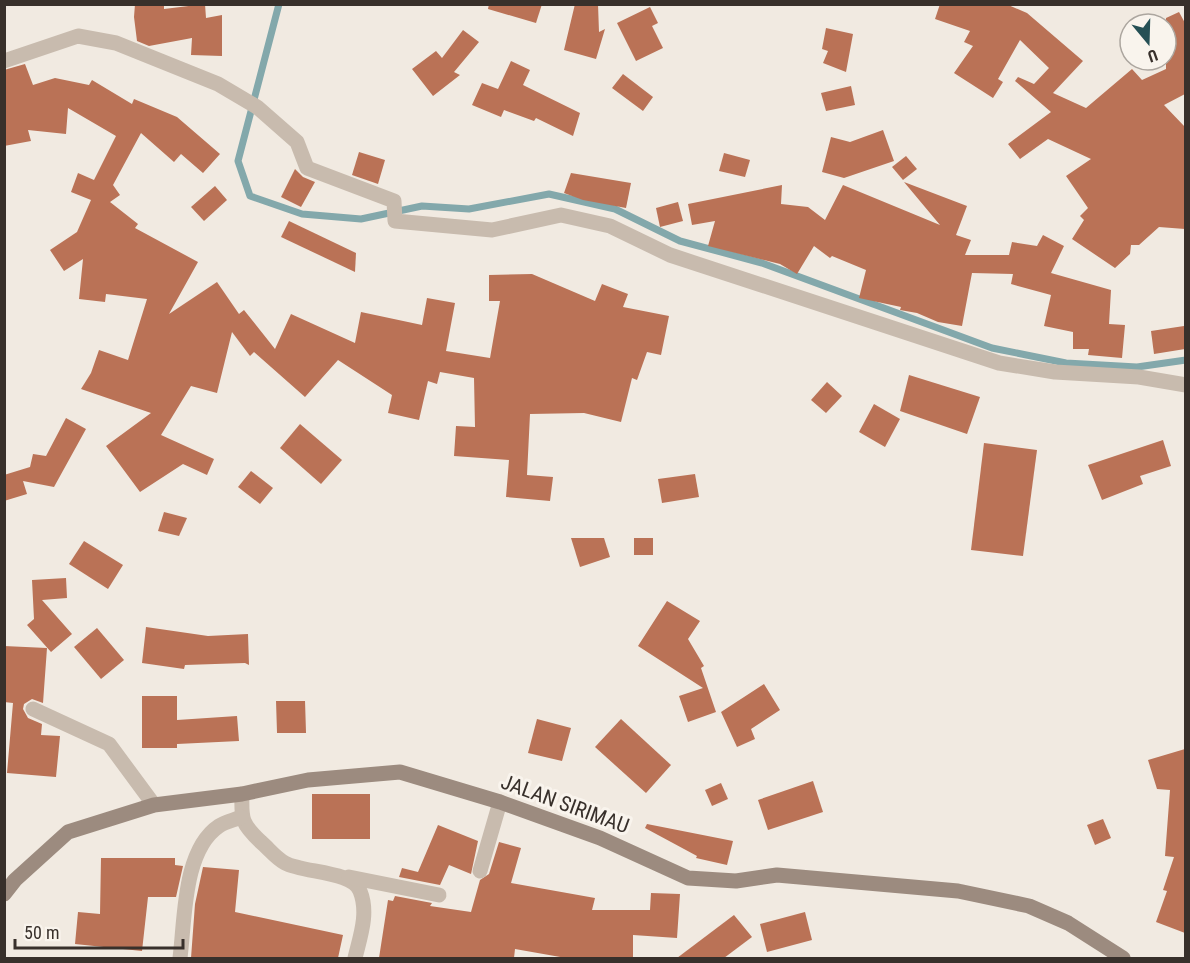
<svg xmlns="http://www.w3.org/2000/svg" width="1190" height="963" font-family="'Roboto Condensed',sans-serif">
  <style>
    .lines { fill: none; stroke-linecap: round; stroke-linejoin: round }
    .stream { stroke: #83a8ab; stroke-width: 7 }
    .building { fill: #ba7256 }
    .minor { stroke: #c8bbae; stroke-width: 15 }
    .secondary { stroke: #9c8b7f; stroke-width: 15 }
    .labels { text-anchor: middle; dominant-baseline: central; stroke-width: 6; stroke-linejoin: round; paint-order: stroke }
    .street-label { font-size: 21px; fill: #38302b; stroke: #f9f4ed }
  </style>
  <rect width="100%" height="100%" fill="#f1eae1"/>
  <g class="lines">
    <!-- stream -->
    <polyline class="stream" points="279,4 238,161 250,196 302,214 361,219 422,206 469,209 549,194 615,209 680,241 762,263 992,348 1066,363 1137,367 1186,360"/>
  </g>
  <!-- building -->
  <g class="building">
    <polygon points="135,4 164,4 164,9 205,4 206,18 222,15 222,56 191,55 192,38 149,46 137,41 134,17"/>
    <polygon points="489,4 542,4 536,23 488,9"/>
    <polygon points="575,4 598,4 599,32 605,29 596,59 564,50"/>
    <polygon points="940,4 1006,4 1027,13 1083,61 1053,93 1086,108 1132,69 1142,80 1166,69 1166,18 1179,12 1185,23 1185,94 1164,105 1185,127 1185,229 1159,227 1139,245 1131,245 1130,254 1115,268 1072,239 1084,220 1080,216 1088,208 1066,176 1091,159 1048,139 1020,159 1008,144 1051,112 1015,81 1018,77 1034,84 1049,68 1020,40 998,79 1003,82 993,98 954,73 973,46 964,42 970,31 935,19"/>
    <polygon points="650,7 658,23 652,26 663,48 636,61 617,23"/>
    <polygon points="826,28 853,34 846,72 823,63 828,51 822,49"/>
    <polygon points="463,30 479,42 454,72 460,75 433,96 412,69 436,51 442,58"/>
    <polygon points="511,61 530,70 523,85 580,113 573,136 536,118 534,121 504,110 501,117 472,105 482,83 498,89"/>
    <polygon points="25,64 33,85 55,78 89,85 92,80 132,104 134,99 177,117 220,154 203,173 181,154 174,162 141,133 113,185 120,195 110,202 138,224 135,228 198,262 169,314 217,282 239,314 244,310 275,349 291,314 355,343 361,312 422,325 427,298 455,303 446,351 490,358 500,301 489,301 489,275 532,274 595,301 602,284 628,294 623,307 669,316 661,355 647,352 637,380 632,378 621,422 584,413 530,414 527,475 553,477 550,501 506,497 509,460 454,456 456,426 475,427 474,378 440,372 437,384 428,381 419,420 388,413 392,395 338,360 305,397 254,352 250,356 232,332 217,393 191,386 161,435 214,459 207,475 183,464 140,492 106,446 151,413 81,389 91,373 99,350 128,360 147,299 106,294 105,302 79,299 83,259 64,271 50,250 77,232 91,200 71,192 78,173 94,180 116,136 68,108 66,134 28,130 31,141 4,146 4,70"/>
    <polygon points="623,74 653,97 643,111 612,88"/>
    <polygon points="851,86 855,105 826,111 821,93"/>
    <polygon points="883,130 894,161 844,178 822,172 831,137 850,142"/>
    <polygon points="359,152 385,160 378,184 352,175"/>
    <polygon points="724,153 750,160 745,177 719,171"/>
    <polygon points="906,156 917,169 903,180 892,167"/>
    <polygon points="295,169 303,177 315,182 301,207 281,197"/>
    <polygon points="571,173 631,183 626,208 583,200 564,193"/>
    <polygon points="904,182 967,206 956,235 971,240 965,255 1009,255 1012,242 1037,246 1043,235 1064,246 1051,273 1111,290 1109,324 1125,325 1122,358 1088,355 1089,349 1073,349 1073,332 1044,326 1051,295 1011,284 1013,274 972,273 962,326 938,322 917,313 900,310 901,307 859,298 866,270 832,256 830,258 814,246 797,274 780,264 708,246 715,221 692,225 688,204 782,185 781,204 808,207 825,220 843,185 940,225"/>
    <polygon points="215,186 227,200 204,221 191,207"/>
    <polygon points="678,202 683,221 660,227 656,208"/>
    <polygon points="289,221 356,253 355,272 281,237"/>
    <polygon points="1184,326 1185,349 1154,354 1151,331"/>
    <polygon points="909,375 980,397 967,434 900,411"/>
    <polygon points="827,382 842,396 826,413 811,400"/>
    <polygon points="874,404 900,419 885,447 859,432"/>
    <polygon points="66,418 86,429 54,487 23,481 27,494 4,501 4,475 30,467 33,454 46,456"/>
    <polygon points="300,424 342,460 321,484 280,448"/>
    <polygon points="1163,440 1171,466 1140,476 1143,484 1102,500 1088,465"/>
    <polygon points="984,443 1037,450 1023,556 971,550"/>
    <polygon points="251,471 273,488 260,504 238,487"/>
    <polygon points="695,474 699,497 662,503 658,479"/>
    <polygon points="164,512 187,518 179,536 158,531"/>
    <polygon points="571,538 604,538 610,557 580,567"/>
    <rect x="634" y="538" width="19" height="17"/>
    <polygon points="84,541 123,565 108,589 69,564"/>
    <polygon points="66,578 67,598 42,600 72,634 51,652 27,625 34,619 32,580"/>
    <polygon points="667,601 700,621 688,639 704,666 701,668 716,712 688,722 679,696 703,688 638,646"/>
    <polygon points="146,627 208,636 248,634 249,665 245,663 185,665 184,669 142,663"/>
    <polygon points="97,628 124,660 101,679 74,647"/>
    <polygon points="4,646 47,648 43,703 32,699 24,704 23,709 28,718 42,724 41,735 60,736 56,777 7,773 13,703 4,702"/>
    <polygon points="764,684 780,710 751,729 755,739 737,747 721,712"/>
    <polygon points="142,696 177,696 177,720 237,716 239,741 177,744 177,748 142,748"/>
    <polygon points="276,701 305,701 306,733 277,733"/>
    <polygon points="537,719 571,728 562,761 528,753"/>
    <polygon points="621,719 671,765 646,793 595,747"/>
    <polygon points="1185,749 1185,933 1156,922 1167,891 1163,890 1174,857 1165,856 1170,790 1157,789 1148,760"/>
    <polygon points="813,781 823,812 768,830 758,800"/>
    <polygon points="721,783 728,799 712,806 705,790"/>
    <rect x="312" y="794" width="58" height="45"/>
    <polygon points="1103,819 1111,838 1095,845 1087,825"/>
    <polygon points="647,824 733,841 727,865 696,858 697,856 645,828"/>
    <polygon points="438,825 478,841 471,874 449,865 440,885 399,877 402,868 418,872"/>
    <polygon points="499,842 521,848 511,883 595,898 592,910 650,910 651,893 680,894 677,938 633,935 633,958 566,958 515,949 514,958 379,958 388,900 393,901 395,896 432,903 430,906 471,912 480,880 489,874"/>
    <polygon points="101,858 175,858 175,865 183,866 176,897 148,897 142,951 75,944 78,912 100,914"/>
    <polygon points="203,867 239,870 235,912 343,935 338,958 191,958 195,904"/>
    <polygon points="805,912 812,940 767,952 760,924"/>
    <polygon points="734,915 752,937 724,958 677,958"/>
  </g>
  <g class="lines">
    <!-- minor -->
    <g class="minor">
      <polyline points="4,61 78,36 116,43 218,84 257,107 297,142 307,168 394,201 395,221 492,230 561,215 610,226 670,255 999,363 1055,372 1139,377 1186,385"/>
      <polyline points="33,709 109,744 154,805"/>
      <path d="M 242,794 C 241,820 242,824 261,842 C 269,849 276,858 285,863 C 303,873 353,871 360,891 C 369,913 360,937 355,958"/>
      <polyline points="480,871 500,802"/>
      <polyline points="349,877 439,895"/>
      <path d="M 180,958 C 185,919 183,850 219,826 C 225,822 234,820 241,817"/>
    </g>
    <!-- secondary -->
    <polyline class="secondary" points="4,894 15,880 68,832 154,805 242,794 308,780 400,772 500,802 600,838 688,878 736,881 777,875 958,891 1029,906 1068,923 1123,958"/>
  </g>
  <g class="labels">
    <!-- street labels -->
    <g class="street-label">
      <text transform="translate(565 804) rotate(20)">JALAN SIRIMAU</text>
    </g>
  </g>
  <!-- border -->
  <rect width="1190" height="963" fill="none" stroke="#38302b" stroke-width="12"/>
  <!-- north arrow -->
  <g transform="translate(1148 42) rotate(161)"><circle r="28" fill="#f9f4ed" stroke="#aca69f" stroke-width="1.5"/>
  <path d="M0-4.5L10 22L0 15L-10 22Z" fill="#255055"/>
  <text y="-9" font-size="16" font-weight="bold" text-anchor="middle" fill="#38302b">U</text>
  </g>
  <!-- scale -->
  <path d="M15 939v9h168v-9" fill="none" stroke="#38302b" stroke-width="3"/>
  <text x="24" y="939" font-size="18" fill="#38302b" stroke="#f9f4ed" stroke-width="4.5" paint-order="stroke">50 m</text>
</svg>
